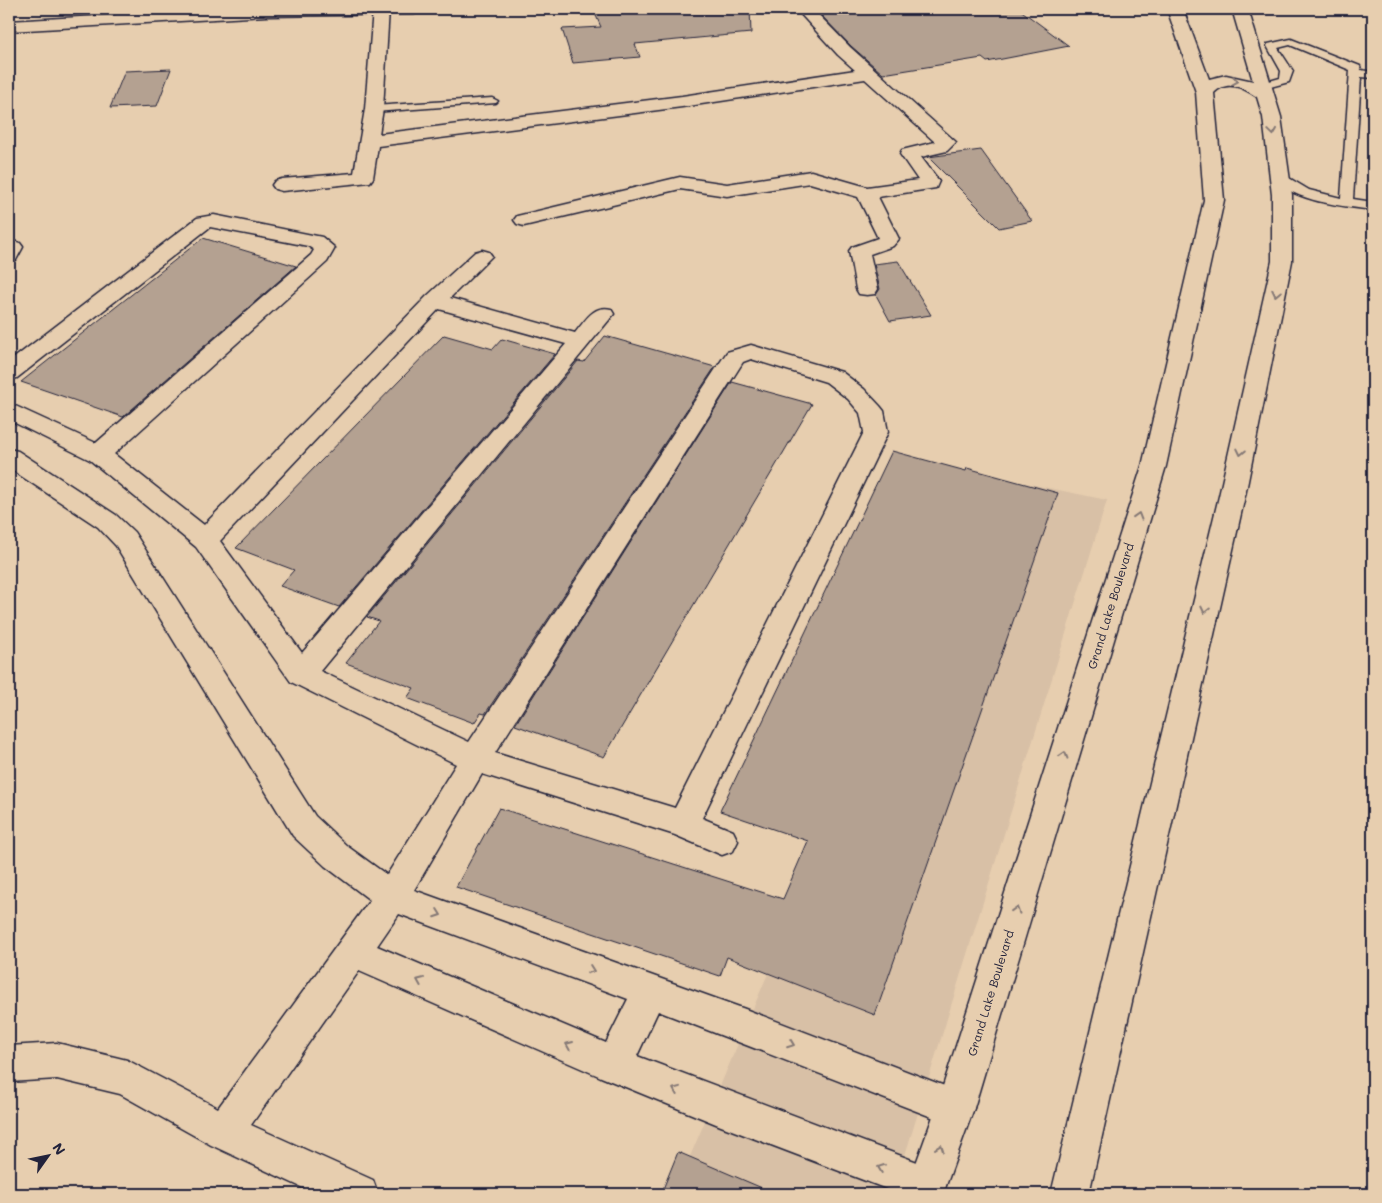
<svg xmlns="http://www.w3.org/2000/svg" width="1382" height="1203" font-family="Mali,sans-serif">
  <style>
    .built { fill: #d8c0a6 }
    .building { fill: #b4a191; stroke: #22223b }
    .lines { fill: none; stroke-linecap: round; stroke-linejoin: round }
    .lane-casing { stroke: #22223b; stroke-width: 3 }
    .street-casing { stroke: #22223b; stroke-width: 3 }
    .secondary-casing { stroke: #22223b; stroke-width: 3 }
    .lane { fill: #e7ceaf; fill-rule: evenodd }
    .street { fill: #e7ceaf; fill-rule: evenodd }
    .secondary { fill: #e7ceaf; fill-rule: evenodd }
    .oneway { stroke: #847875 }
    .labels { text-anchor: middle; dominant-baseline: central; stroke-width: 5; stroke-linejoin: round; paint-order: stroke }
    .street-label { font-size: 12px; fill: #22223b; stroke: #e7ceaf }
  </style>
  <rect width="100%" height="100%" fill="#e7ceaf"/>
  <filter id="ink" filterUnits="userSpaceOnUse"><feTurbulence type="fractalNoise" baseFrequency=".02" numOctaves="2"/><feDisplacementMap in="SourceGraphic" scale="10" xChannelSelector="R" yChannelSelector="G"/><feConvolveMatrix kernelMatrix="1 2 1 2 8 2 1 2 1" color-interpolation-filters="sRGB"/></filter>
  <g filter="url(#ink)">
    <!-- built -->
    <polygon class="built" points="981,474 1107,500 893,1194 674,1194"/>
    <!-- building -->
    <g class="building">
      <polygon points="593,9 750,9 751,33 635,44 640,57 573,63 562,29 601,27"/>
      <polygon points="815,9 1019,9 1069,46 987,62 982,58 883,74 851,46"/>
      <polygon points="171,69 157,106 110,108 125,71"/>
      <polygon points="981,150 1032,221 999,228 928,157"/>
      <polygon points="203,238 296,266 123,417 21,382"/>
      <polygon points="898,261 931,315 890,321 876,295 880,289 874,264"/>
      <polygon points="444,335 493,349 502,339 555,354 339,607 280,586 294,570 236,548"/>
      <polygon points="605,336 715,367 485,714 481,713 474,723 407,698 414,688 346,663 379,621 367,617 578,361 584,362"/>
      <polygon points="732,382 812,404 604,757 515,725"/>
      <polygon points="892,451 966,471 967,468 1058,493 875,1015 727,957 720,976 456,887 499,808 783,899 808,841 720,811"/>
      <polygon points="678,1152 776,1194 661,1194"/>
    </g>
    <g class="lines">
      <defs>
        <g id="lane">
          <polygon points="118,9 128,9 124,21 120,22 115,19"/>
          <path d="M 1291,39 L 1360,66 L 1361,70 L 1373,72 L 1373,78 L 1361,77 L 1353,199 L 1373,202 L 1373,210 C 1344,206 1293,202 1274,178 L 1276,175 L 1284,175 L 1309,190 L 1341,198 L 1350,70 L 1290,45 L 1278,48 L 1293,71 L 1289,82 L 1263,89 L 1259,88 L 1257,86 L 1259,84 L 1280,78 L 1281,71 L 1267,46 L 1268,44 Z"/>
          <polygon points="492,98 498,101 496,103 374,112 368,109 374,106"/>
        </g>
        <g id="street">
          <polygon points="373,9 389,9 383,109 379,134 682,96 855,70 838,55 796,9 813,9 850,47 956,142 947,151 921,157 939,181 936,188 878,197 899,239 893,246 870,254 878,289 875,294 867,295 859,294 856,289 849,251 852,247 878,238 858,197 810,183 727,196 680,189 524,226 517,224 514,220 517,216 680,177 727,184 811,171 867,187 918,180 900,154 902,150 935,142 865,79 682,107 378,146 373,178 370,182 282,191 275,189 272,185 275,181 282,179 354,173 365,109"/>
          <path d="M 214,215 L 322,237 L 335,248 L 327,262 L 114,454 L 204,525 L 427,296 L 475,252 L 482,250 L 489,252 L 492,256 L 450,298 L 575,333 C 586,320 593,305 611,309 L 614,314 L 320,671 L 469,742 L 727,352 L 751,345 L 842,372 L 864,389 L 880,406 L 884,411 L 888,432 L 702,818 L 733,831 L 738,841 L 733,851 L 722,855 L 675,835 L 482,774 L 414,890 L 745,1009 L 968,1095 L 974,1108 L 968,1121 L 955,1126 L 658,1011 L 637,1056 L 941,1171 L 946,1185 L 943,1194 L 900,1194 L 721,1126 L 601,1077 L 359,971 L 251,1125 L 373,1180 L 378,1194 L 316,1194 L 211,1145 L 120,1094 L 57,1079 L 9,1082 L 9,1046 L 57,1043 L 127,1060 L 218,1108 L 370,900 L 325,866 L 293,836 L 116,546 L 98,527 L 9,468 L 9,449 L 18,451 L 116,515 L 134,532 L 315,816 L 347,846 L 387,875 L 456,764 L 291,682 L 196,547 L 90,460 L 9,420 L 9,403 L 96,443 L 311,255 L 314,250 L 308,246 L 210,227 L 17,378 L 9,380 L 9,362 L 197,218 ZM 439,309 L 566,344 L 302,653 L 220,541 ZM 751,359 L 826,382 L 848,399 L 860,413 L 864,432 L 675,808 L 495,753 L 743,362 ZM 399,914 L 628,999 L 606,1043 L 377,946 Z"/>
          <polygon points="13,241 20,243 23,247 16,260 9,262 9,242"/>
        </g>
        <g id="secondary">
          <polygon points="222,9 422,9 420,12 414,14 267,16 9,31 9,21"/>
          <path d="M 1167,9 L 1183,9 L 1209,79 L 1226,75 L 1253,81 L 1232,9 L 1248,9 L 1281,117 L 1292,195 L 1292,261 L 1245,496 L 1089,1194 L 1051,1194 L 1219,496 L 1272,261 L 1272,195 L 1263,117 L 1257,97 C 1244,88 1227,79 1214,93 L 1224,200 L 1166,466 L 974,1108 L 943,1194 L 905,1194 L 936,1108 L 1142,466 L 1204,200 L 1196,92 Z"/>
        </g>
      </defs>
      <!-- lane casing -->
      <use href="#lane" class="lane-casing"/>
      <!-- street casing -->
      <use href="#street" class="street-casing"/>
      <!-- secondary casing -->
      <use href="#secondary" class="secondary-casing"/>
      <!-- lane -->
      <use href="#lane" class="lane"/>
      <!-- street -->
      <use href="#street" class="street"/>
      <!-- secondary -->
      <use href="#secondary" class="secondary"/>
    </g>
    <!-- one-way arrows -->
    <defs><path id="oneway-chevron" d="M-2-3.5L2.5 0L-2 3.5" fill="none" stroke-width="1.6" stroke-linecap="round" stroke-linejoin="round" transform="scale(1.25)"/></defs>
    <g class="oneway">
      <use href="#oneway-chevron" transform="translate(1235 81) rotate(9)"/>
      <use href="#oneway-chevron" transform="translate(1273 132) rotate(82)"/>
      <use href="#oneway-chevron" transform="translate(1276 293) rotate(102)"/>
      <use href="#oneway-chevron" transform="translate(1241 452) rotate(102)"/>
      <use href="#oneway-chevron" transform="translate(1138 516) rotate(-73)"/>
      <use href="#oneway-chevron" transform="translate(1205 610) rotate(103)"/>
      <use href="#oneway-chevron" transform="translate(1064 755) rotate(-73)"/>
      <use href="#oneway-chevron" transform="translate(1016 910) rotate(-73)"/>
      <use href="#oneway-chevron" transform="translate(438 914) rotate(20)"/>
      <use href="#oneway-chevron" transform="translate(591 970) rotate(20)"/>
      <use href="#oneway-chevron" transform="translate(420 981) rotate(-157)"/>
      <use href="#oneway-chevron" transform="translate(791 1044) rotate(21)"/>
      <use href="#oneway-chevron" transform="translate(569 1045) rotate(-157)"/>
      <use href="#oneway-chevron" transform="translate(676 1090) rotate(-158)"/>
      <use href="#oneway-chevron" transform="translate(940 1148) rotate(-70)"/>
      <use href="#oneway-chevron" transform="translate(881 1168) rotate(-159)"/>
    </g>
  </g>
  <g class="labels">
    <!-- street labels -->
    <g class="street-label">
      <text transform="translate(1110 606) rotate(-73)">Grand Lake Boulevard</text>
      <text transform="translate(990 993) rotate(-73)">Grand Lake Boulevard</text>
    </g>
  </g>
  <!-- margin -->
  <rect width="1382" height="1203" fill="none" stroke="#e7ceaf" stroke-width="30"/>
  <rect x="15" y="15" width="1352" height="1173" fill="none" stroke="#22223b" stroke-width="2" filter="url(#ink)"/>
  <!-- north arrow -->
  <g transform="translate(48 1156) rotate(57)" stroke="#e7ceaf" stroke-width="4" paint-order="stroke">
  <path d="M0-4L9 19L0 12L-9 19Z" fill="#22223b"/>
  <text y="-8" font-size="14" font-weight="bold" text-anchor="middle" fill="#22223b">N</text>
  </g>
</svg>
